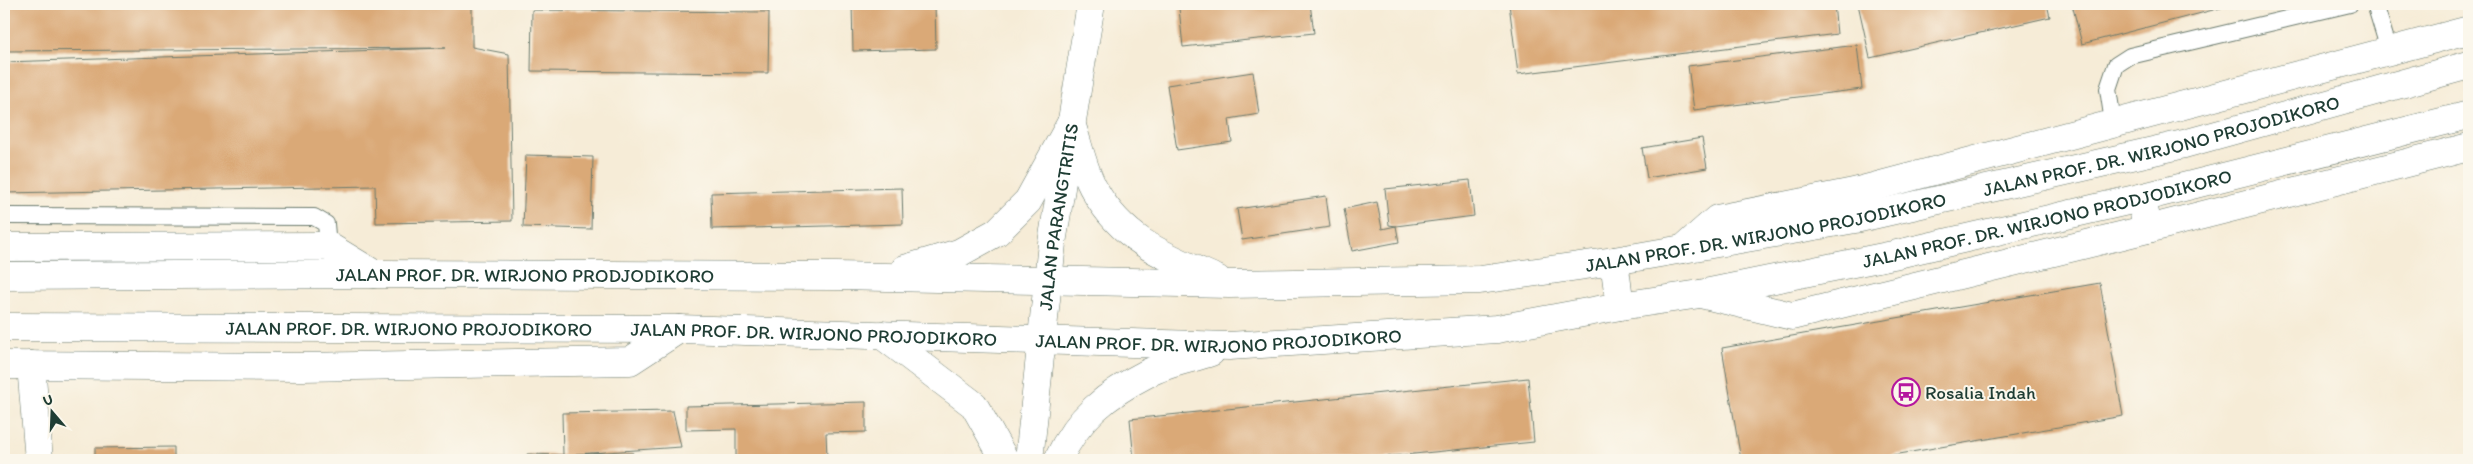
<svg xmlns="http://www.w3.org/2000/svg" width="2473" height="464" font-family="Itim,sans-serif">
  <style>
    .building { fill: #daa977 }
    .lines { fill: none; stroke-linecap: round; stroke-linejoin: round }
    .service-casing { stroke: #6a7a6d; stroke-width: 18 }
    .minor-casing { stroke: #6a7a6d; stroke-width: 29 }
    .tertiary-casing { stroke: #6a7a6d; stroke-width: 29 }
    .primary-casing { stroke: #6a7a6d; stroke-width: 29 }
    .trunk-casing { stroke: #6a7a6d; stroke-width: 29 }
    .service { stroke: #fff; stroke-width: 16 }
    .minor { stroke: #fff; stroke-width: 28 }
    .tertiary { stroke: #fff; stroke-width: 28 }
    .primary { stroke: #fff; stroke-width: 28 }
    .trunk { stroke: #fff; stroke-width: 28 }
    .labels { text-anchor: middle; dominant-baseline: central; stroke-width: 4; stroke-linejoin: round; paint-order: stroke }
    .street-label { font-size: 19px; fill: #1f3d34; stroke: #fbf7ec }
    .poi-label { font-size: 19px; fill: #1f3d34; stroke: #fbf7ec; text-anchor: start }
  </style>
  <rect width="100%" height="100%" fill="#fbf7ec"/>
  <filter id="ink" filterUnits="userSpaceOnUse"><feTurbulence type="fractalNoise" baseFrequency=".02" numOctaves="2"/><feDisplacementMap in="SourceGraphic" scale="10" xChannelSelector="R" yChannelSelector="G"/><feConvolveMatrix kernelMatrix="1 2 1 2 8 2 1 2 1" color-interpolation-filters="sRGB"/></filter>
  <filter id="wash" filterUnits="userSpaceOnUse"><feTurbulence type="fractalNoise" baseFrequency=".0096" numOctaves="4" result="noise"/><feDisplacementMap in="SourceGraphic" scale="20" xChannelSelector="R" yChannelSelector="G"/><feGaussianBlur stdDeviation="1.12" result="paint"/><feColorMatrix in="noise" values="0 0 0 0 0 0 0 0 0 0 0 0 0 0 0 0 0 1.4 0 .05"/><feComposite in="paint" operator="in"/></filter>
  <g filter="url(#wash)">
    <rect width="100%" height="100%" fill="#f6ecd7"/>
    <g id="blocks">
      <!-- building -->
      <g class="building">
        <polygon points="4,4 472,4 472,47 509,54 512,221 376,223 375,186 4,193 4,62 446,48 4,51"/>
        <polygon points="852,4 935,4 936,49 853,51"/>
        <polygon points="1219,4 1310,4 1314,33 1183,47 1179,8"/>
        <polygon points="1509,4 1834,4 1837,34 1518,74"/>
        <polygon points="1858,4 2047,4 2050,17 1870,58"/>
        <polygon points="2072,4 2236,4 2082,44"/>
        <polygon points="532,10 769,12 768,73 531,71"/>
        <polygon points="1857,45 1862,89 1694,110 1688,66"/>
        <polygon points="1253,72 1259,114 1229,119 1232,142 1177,150 1167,85"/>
        <polygon points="1702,138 1707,168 1647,178 1642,148"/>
        <polygon points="526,155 593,157 591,229 523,227"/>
        <polygon points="1470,180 1474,216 1396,226 1399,242 1352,251 1344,209 1377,202 1382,229 1396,226 1389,225 1385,189"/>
        <polygon points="902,188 903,224 712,229 711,193"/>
        <polygon points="1326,196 1330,227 1242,240 1237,209"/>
        <polygon points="2100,283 2123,416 1864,460 1741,460 1722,348"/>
        <polygon points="1528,378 1534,442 1354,460 1134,460 1130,419"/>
        <polygon points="866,402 866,432 826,433 827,457 736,459 736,429 686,430 686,406"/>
        <polygon points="673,411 681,447 576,454 633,453 633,460 527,460 527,454 563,455 562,413"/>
        <polygon points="174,447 174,460 95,460 95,448"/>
      </g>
    </g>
  </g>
  <g filter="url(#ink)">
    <use href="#blocks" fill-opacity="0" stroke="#6a7a6d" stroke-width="1"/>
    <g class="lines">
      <defs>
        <g id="service">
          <polyline points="2375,4 2389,50"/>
          <polyline points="2113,122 2108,89 2116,65 2130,56 2350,4"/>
          <polyline points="4,216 314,217 326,224 328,246"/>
        </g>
        <polyline id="minor" points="31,365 39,460"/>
        <g id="tertiary">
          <polyline points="4,247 328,246 374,274"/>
          <polyline points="1683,249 1717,219 1854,192 2469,30"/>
          <polyline points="1700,294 1792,316 2148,229 2469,147"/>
          <polyline points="4,365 303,367 630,361 679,329"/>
        </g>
        <g id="primary">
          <path id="s1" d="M 1029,460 L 1052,243 L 1091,4"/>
        </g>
        <g id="trunk">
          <path d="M 1071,123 C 1078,143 1084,173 1095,191 C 1124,242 1167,257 1217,279"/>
          <polyline points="2140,198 2148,229"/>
          <polyline points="1614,261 1620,306"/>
          <polyline points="905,269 959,253 997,232 1028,201 1071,123"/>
          <path id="s2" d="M 4,276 L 374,274 L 836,276 L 1229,284 L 1480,280 L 1614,261 L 1855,219 L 2184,144 L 2469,65"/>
          <path id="s3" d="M 4,327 L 679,329 L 1229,346 L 1497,329 L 1620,306 L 1700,294 L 1893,255 L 2140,198 L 2469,115"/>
          <polyline points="882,335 974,405 1005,460"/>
          <path d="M 1058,460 C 1077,418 1107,394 1148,373 C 1167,363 1191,359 1211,352"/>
        </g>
      </defs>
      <!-- service casing -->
      <use href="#service" class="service-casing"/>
      <!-- minor casing -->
      <use href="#minor" class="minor-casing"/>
      <!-- tertiary casing -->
      <use href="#tertiary" class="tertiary-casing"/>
      <!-- primary casing -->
      <use href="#primary" class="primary-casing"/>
      <!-- trunk casing -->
      <use href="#trunk" class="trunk-casing"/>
      <!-- service -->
      <use href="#service" class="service"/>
      <!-- minor -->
      <use href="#minor" class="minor"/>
      <!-- tertiary -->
      <use href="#tertiary" class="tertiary"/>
      <!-- primary -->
      <use href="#primary" class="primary"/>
      <!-- trunk -->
      <use href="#trunk" class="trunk"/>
    </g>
  </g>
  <!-- icons -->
  <defs>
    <symbol id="bus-ring" viewBox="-11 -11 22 22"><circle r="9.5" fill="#fbf7ec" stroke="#b5179e" stroke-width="1.5"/><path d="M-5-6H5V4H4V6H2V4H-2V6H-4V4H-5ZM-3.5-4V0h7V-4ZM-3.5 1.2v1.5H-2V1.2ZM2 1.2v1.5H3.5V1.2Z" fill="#b5179e"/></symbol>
  </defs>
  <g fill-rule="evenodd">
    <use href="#bus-ring" x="1890" y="376" width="32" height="32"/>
  </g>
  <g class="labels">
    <!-- street labels -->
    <g class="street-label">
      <text stroke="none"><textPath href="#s2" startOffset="2171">JALAN PROF. DR. WIRJONO PROJODIKORO</textPath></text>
      <text stroke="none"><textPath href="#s1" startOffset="245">JALAN PARANGTRITIS</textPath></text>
      <text stroke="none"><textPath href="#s3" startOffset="2055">JALAN PROF. DR. WIRJONO PRODJODIKORO</textPath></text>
      <text stroke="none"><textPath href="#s2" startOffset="1766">JALAN PROF. DR. WIRJONO PROJODIKORO</textPath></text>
      <text stroke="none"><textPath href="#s2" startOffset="521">JALAN PROF. DR. WIRJONO PRODJODIKORO</textPath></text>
      <text stroke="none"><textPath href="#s3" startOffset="405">JALAN PROF. DR. WIRJONO PROJODIKORO</textPath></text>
      <text stroke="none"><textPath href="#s3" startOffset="810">JALAN PROF. DR. WIRJONO PROJODIKORO</textPath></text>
      <text stroke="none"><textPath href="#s3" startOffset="1215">JALAN PROF. DR. WIRJONO PROJODIKORO</textPath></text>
    </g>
    <!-- poi labels -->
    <g class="poi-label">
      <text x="1925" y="392">Rosalia Indah</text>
    </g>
  </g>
  <!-- margin -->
  <rect width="2473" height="464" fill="none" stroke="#fbf7ec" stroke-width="20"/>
  <!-- north arrow -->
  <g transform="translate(52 412) rotate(341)" stroke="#fbf7ec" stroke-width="4" paint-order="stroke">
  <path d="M0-4L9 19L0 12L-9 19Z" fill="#1f3d34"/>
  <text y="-8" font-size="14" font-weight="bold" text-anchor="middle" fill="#1f3d34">U</text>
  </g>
</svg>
